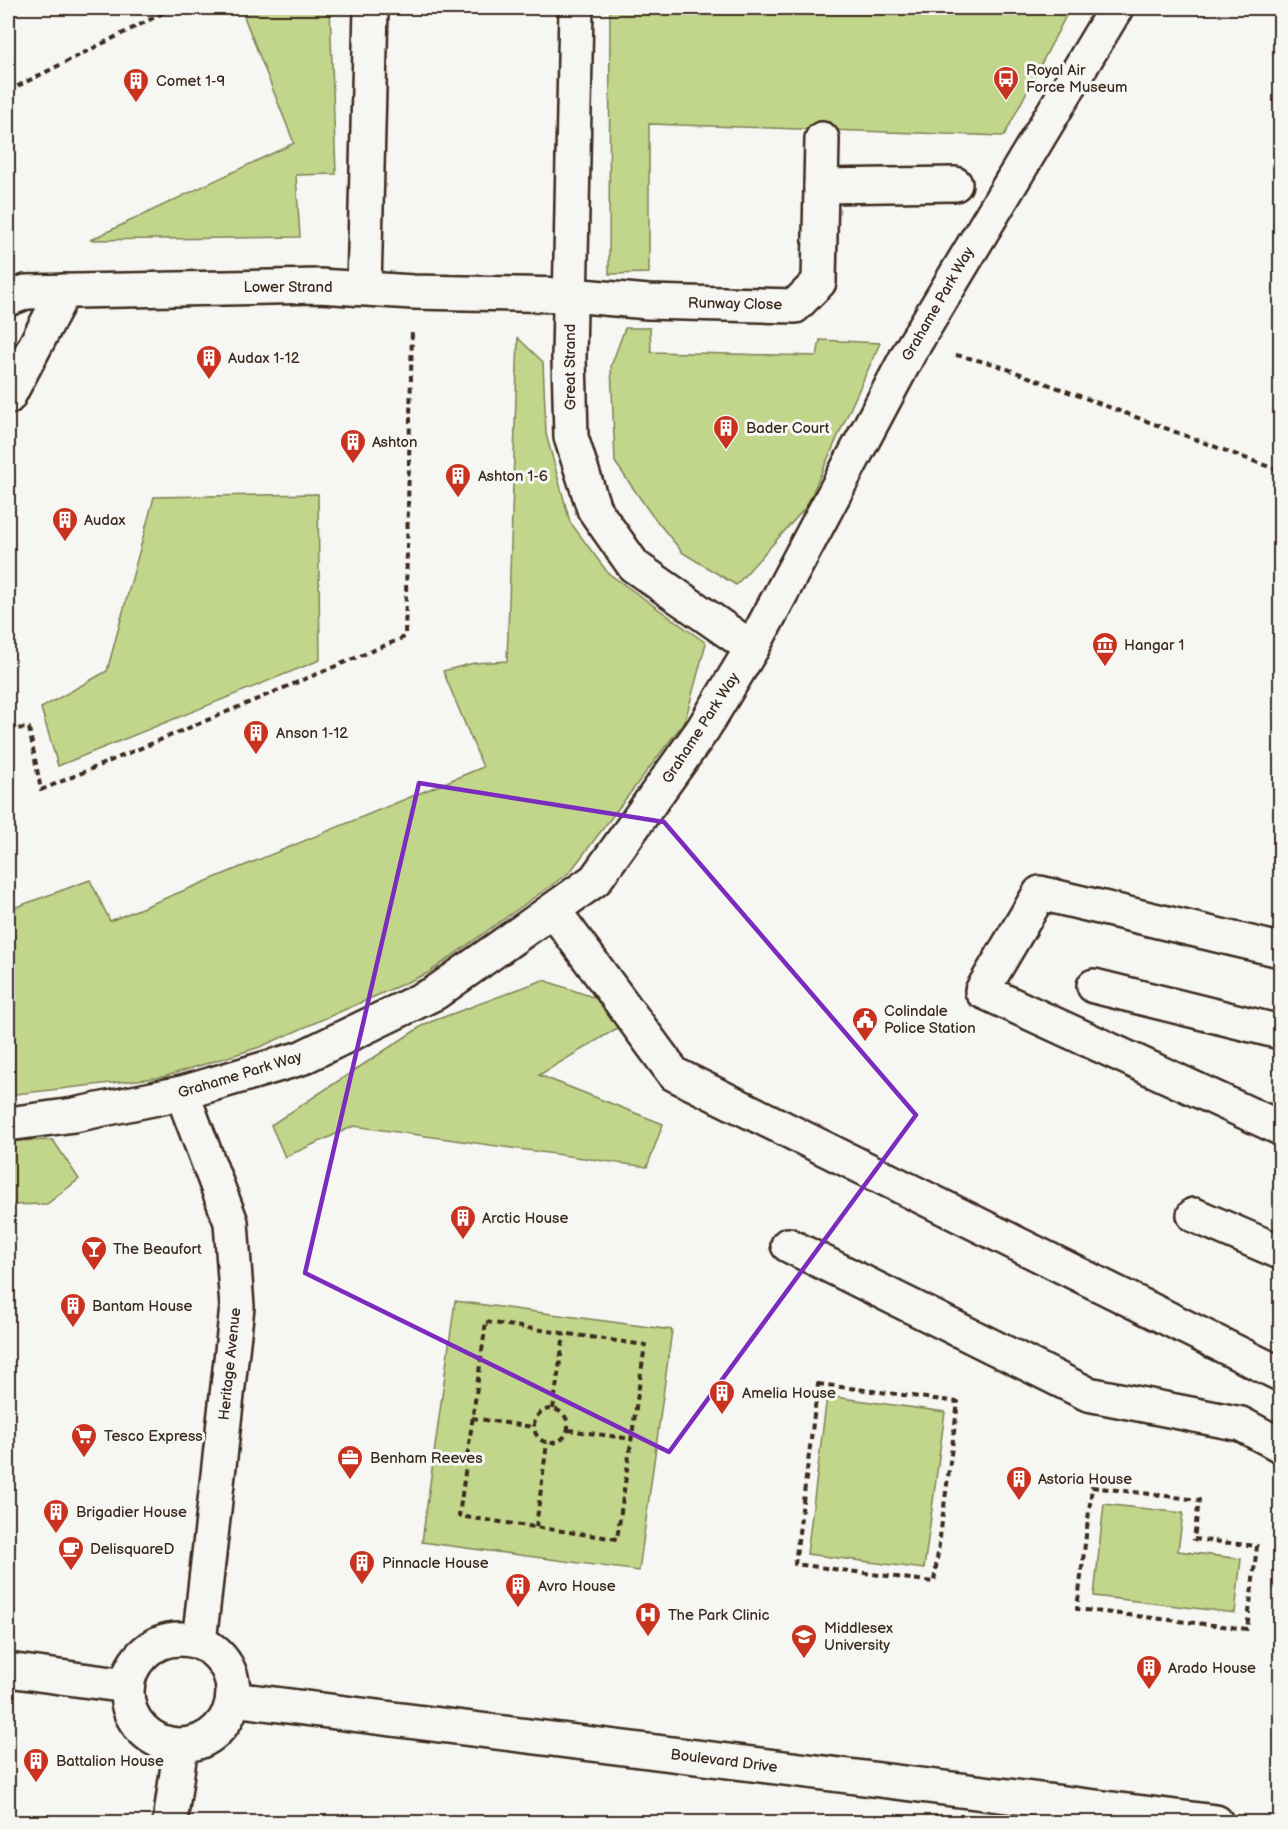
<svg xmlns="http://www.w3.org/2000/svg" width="1288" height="1830" font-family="'Balsamiq Sans',sans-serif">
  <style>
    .green { fill: #c1d58b; stroke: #7e8054; stroke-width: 1.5 }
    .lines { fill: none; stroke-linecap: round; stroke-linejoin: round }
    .minor-casing { stroke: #3b2a1e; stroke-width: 38 }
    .path { stroke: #3b2a1e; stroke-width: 4; stroke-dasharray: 6 4.5; stroke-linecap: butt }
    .minor { stroke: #f6f6f2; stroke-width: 33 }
    .marked { fill: none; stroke: #7b2cbf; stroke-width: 4.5; stroke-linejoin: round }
    .labels { text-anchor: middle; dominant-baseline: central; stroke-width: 6; stroke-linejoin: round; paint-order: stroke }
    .poi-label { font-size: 15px; fill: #3b2a1e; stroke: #f6f6f2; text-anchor: start }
    .street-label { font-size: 15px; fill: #3b2a1e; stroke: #f6f6f2 }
  </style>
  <rect width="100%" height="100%" fill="#f6f6f2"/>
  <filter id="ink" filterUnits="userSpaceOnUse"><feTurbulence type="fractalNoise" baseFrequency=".0167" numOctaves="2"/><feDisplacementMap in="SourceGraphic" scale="12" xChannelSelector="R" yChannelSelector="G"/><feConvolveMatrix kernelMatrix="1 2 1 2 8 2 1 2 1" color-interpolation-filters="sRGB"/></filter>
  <g filter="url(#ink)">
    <!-- green -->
    <g class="green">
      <polygon points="330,8 336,174 296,175 300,237 90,240 294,143 241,9"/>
      <polygon points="610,8 1070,8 1004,136 649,124 649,273 609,274"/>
      <polygon points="625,328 650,328 651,352 817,356 820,340 880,343 806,507 736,585 683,553 651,514 615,462 611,366"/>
      <polygon points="518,338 543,362 546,434 570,522 608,573 706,643 685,721 570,872 428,973 260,1047 163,1077 8,1095 8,910 90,880 110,921 483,767 443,671 474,663 507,661"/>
      <polygon points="318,494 320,660 58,766 41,708 107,671 154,497"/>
      <polygon points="543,980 608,1002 621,1026 539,1075 663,1124 647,1167 354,1126 285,1157 271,1125 425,1024"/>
      <polygon points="53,1140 79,1179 47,1204 8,1205 8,1141"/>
      <polygon points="455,1301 672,1330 639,1571 422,1542"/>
      <polygon points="827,1396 945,1412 924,1569 807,1554"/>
      <polygon points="1104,1504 1183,1513 1178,1551 1241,1559 1235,1613 1094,1596"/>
    </g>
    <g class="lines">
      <defs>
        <g id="minor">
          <polyline points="576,8 569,358 571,437 594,509 634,566 752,648"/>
          <polyline points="821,186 955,184"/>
          <polyline points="364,288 371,8"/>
          <polyline points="8,299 26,292 319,286 413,292 571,295 648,302 795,306 819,282 822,139"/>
          <polyline points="8,397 64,291"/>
          <polyline points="554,911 674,1074 1280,1374"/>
          <polyline points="1280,950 1040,893 982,991 1280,1128"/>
          <polyline points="1094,986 1280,1032"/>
          <polyline points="182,1093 231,1222 237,1307 199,1642"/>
          <polyline points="8,1124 74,1115 182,1093 301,1058 435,993 595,880 703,729 752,648 909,353 1116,8"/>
          <polyline points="1194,1215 1280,1252"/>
          <polyline points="788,1245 1088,1394 1241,1424 1280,1445"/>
          <circle cx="180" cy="1692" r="53"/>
          <polyline points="8,1670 127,1686"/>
          <polyline points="233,1699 1216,1822"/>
          <polyline points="170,1822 181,1745"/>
        </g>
      </defs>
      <!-- minor casing -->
      <use href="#minor" class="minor-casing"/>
      <!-- path -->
      <g class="path">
        <polyline points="8,91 173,8"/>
        <polyline points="956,355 994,364 1280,471"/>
        <polyline points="8,729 29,728 41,790 405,637 412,331"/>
        <polygon points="486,1322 645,1345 617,1539 459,1516"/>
        <polygon points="818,1384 958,1402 934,1582 795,1564"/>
        <circle cx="551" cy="1426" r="17"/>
        <polyline points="553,1409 564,1334"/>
        <polyline points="472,1418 533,1427"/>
        <polyline points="568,1430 632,1439"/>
        <polygon points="1092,1487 1199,1500 1194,1539 1257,1546 1247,1629 1077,1609"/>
        <polyline points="536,1527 547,1443"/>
      </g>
      <!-- minor -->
      <use href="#minor" class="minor"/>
    </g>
  </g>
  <!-- marked area -->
  <path class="marked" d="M 419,783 L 664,822 L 916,1115 L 669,1452 L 305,1273 Z"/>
  <!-- icons -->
  <defs>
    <symbol id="bus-pin" viewBox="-11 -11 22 30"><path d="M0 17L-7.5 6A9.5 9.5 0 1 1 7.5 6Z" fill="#c8321e" stroke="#f6f6f2"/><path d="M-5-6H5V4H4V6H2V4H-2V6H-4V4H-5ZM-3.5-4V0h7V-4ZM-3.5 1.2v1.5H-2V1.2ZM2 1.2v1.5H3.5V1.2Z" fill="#fff"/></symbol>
    <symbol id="building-pin" viewBox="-11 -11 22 30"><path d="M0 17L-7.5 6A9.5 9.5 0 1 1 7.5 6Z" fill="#c8321e" stroke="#f6f6f2"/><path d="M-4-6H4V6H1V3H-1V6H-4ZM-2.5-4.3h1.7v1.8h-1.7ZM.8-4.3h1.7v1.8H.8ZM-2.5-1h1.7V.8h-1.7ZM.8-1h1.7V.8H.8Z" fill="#fff"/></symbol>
    <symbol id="museum-pin" viewBox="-11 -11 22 30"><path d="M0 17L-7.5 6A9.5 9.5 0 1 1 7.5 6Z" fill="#c8321e" stroke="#f6f6f2"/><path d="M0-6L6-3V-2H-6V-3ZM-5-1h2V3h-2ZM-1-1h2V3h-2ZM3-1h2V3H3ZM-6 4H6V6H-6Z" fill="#fff"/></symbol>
    <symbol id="civic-pin" viewBox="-11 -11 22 30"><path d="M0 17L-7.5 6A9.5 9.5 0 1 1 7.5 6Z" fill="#c8321e" stroke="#f6f6f2"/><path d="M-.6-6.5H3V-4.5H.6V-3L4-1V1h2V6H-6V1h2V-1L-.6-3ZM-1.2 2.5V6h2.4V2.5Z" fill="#fff"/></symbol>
    <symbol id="bar-pin" viewBox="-11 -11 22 30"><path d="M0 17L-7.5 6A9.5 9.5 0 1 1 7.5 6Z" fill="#c8321e" stroke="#f6f6f2"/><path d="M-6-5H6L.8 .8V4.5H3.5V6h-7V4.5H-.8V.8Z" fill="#fff"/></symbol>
    <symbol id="supermarket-pin" viewBox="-11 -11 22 30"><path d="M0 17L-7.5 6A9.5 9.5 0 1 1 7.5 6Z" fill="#c8321e" stroke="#f6f6f2"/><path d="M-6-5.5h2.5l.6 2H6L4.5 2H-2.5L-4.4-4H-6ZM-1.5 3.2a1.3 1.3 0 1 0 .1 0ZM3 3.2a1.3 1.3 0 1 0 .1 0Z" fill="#fff"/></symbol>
    <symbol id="office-pin" viewBox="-11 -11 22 30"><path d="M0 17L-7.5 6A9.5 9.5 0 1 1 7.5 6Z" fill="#c8321e" stroke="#f6f6f2"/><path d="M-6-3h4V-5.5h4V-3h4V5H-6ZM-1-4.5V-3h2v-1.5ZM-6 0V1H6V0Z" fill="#fff"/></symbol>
    <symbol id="cafe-pin" viewBox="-11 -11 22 30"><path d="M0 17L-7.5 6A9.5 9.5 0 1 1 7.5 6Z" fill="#c8321e" stroke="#f6f6f2"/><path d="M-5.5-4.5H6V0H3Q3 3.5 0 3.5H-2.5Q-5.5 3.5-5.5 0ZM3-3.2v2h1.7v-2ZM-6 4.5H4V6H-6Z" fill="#fff"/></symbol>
    <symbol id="hospital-pin" viewBox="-11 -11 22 30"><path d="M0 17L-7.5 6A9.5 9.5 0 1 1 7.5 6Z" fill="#c8321e" stroke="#f6f6f2"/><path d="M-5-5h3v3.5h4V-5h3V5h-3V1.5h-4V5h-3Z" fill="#fff"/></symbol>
    <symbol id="university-pin" viewBox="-11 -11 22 30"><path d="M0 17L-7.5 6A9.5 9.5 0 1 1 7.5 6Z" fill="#c8321e" stroke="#f6f6f2"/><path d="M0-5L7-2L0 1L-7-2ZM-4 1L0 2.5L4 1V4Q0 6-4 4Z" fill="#fff"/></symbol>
  </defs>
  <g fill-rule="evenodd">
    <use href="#bus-pin" x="991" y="64" width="30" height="40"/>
    <use href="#building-pin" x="121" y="66" width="30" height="40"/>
    <use href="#building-pin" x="194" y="343" width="30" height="40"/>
    <use href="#building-pin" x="711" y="413" width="30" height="40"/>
    <use href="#building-pin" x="338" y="427" width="30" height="40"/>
    <use href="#building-pin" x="443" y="461" width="30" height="40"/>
    <use href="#building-pin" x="50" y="505" width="30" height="40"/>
    <use href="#museum-pin" x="1090" y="630" width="30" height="40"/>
    <use href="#building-pin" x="241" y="718" width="30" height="40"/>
    <use href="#civic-pin" x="850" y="1005" width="30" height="40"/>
    <use href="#building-pin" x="448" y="1203" width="30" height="40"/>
    <use href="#bar-pin" x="79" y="1234" width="30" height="40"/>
    <use href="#building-pin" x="58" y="1291" width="30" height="40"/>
    <use href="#building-pin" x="707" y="1378" width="30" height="40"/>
    <use href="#supermarket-pin" x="69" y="1421" width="30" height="40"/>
    <use href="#office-pin" x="335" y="1443" width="30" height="40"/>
    <use href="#building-pin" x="1004" y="1464" width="30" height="40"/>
    <use href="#building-pin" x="41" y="1497" width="30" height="40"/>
    <use href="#cafe-pin" x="56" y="1534" width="30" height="40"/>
    <use href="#building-pin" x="347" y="1548" width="30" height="40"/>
    <use href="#building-pin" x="503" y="1571" width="30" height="40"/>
    <use href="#hospital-pin" x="633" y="1600" width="30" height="40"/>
    <use href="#university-pin" x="789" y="1622" width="30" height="40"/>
    <use href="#building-pin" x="1134" y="1653" width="30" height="40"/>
    <use href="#building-pin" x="21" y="1746" width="30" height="40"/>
  </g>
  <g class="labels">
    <!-- poi labels -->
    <g class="poi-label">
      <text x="1026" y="70">Royal Air<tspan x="1026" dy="17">Force Museum</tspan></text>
      <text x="156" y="81">Comet 1-9</text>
      <text x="228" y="358">Audax 1-12</text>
      <text x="746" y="428">Bader Court</text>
      <text x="372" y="442">Ashton</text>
      <text x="478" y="476">Ashton 1-6</text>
      <text x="84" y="520">Audax</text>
      <text x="1124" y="645">Hangar 1</text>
      <text x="276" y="733">Anson 1-12</text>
      <text x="884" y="1011">Colindale<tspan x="884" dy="17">Police Station</tspan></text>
      <text x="482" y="1218">Arctic House</text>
      <text x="113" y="1249">The Beaufort</text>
      <text x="92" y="1306">Bantam House</text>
      <text x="742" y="1393">Amelia House</text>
      <text x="104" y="1436">Tesco Express</text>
      <text x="370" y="1458">Benham Reeves</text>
      <text x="1038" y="1479">Astoria House</text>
      <text x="76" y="1512">Brigadier House</text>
      <text x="90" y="1549">DelisquareD</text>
      <text x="382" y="1563">Pinnacle House</text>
      <text x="538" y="1586">Avro House</text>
      <text x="668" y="1615">The Park Clinic</text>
      <text x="824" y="1628">Middlesex<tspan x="824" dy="17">University</tspan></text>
      <text x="1168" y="1668">Arado House</text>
      <text x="56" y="1761">Battalion House</text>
    </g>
    <!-- street labels -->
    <g class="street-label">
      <text x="288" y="287">Lower Strand</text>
      <text transform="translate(735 304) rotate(1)">Runway Close</text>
      <text transform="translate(938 304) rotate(-60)">Grahame Park Way</text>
      <text transform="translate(570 367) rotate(-90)">Great Strand</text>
      <text transform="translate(701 728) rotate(-57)">Grahame Park Way</text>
      <text transform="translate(240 1075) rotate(-17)">Grahame Park Way</text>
      <text transform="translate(230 1364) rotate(-84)">Heritage Avenue</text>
      <text transform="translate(724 1761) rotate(7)">Boulevard Drive</text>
    </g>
  </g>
  <!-- margin -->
  <rect width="1288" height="1830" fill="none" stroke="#f6f6f2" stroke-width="30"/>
  <rect x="15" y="15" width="1258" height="1800" fill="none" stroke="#3b2a1e" stroke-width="2" filter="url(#ink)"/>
</svg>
